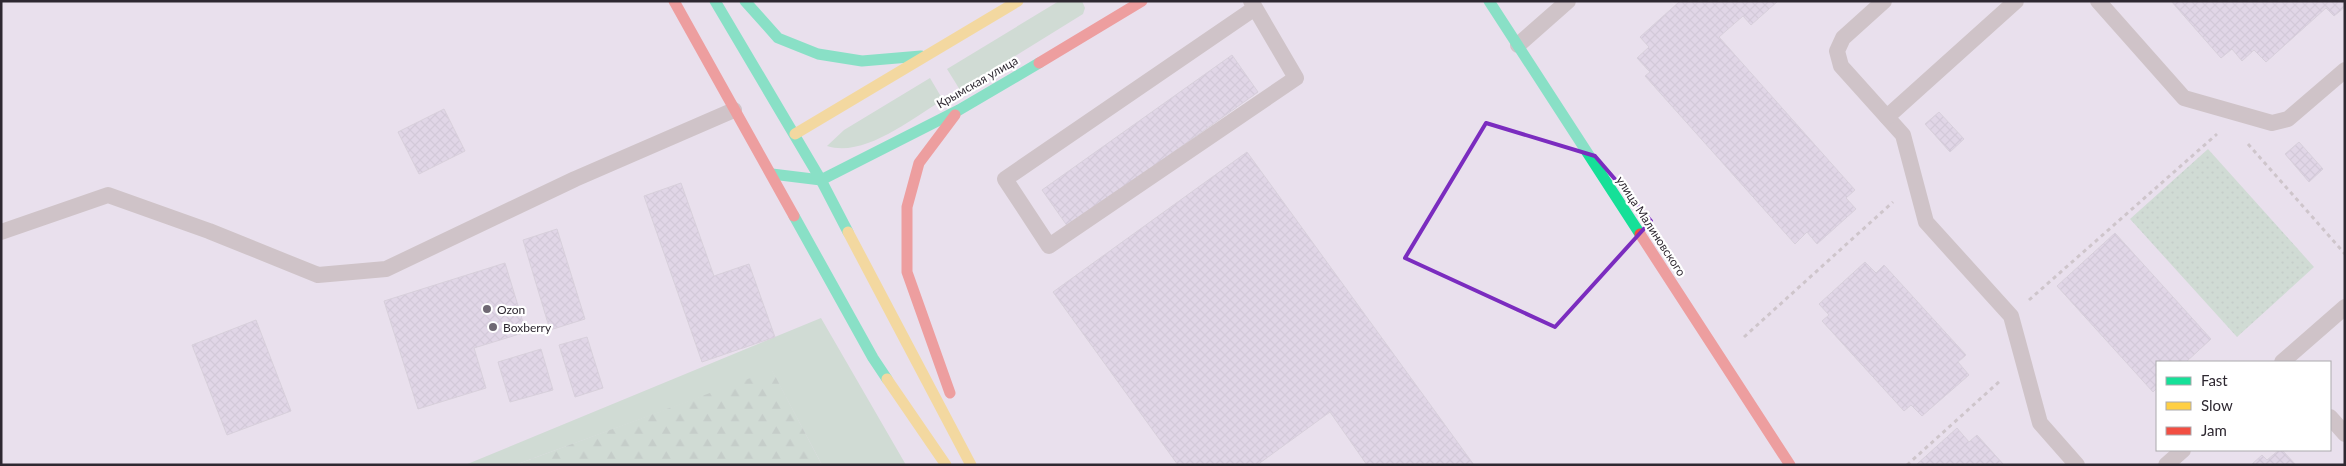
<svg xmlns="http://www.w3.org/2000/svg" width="2346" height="466" font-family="Lato,sans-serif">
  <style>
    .grass { fill: #b2d4b7 }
    .forest { fill: url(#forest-firs) }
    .park { fill: url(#park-dots) }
    .building { fill: url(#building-cross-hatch); stroke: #c2bbc6 }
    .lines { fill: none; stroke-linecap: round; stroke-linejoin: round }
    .path { stroke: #aea4a2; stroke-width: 3; stroke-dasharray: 4 4; stroke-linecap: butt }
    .lane { stroke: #afa19b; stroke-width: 16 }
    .fast { stroke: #16e098; stroke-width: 11 }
    .slow { stroke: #ffcf43; stroke-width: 11 }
    .jam { stroke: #f24e42; stroke-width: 11 }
    .marked { fill: none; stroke: #7b2cbf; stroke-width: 4; stroke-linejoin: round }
    .poi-dot { fill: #6f6873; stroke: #fff; stroke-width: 2 }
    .labels { text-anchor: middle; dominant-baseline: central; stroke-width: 4.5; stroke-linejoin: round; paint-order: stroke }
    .street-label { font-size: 12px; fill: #2e2831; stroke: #fff }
    .poi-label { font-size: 12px; fill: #2e2831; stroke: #fff; text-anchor: start }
  </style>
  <defs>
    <pattern id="forest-firs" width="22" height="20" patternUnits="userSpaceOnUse" patternTransform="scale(1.25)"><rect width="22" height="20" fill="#b2d4b7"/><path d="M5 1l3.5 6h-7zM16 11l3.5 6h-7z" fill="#99b69e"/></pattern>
    <pattern id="park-dots" width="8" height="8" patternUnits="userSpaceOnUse" patternTransform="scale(1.25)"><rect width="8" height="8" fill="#b2d4b7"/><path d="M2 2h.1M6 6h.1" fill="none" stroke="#99b69e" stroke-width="1.8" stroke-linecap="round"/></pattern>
    <pattern id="building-cross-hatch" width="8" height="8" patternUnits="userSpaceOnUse" patternTransform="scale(1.25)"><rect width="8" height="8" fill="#d7cbe0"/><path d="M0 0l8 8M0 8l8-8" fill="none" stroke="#b9aec1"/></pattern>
  </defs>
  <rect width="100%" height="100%" fill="#e9e0ed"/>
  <!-- grass -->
  <g class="grass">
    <polygon points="1059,1 1082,1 1085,8 1083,14 960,90 947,69"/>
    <path d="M 930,78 L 943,100 C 911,119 864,158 827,146 L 844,130 Z"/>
    <polygon points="821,318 906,465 822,465 772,371 515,465 465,465"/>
  </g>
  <!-- forest -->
  <polygon class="forest" points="772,370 822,465 515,465"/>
  <!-- park -->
  <polygon class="park" points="2208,149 2314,267 2237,337 2130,219"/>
  <!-- building -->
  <g class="building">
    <polygon points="1680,1 1778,1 1751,25 1743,16 1719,37 1855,190 1846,198 1856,209 1817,244 1807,232 1795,244 1645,76 1650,72 1637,58 1649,47 1640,37"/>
    <polygon points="2171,1 2345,1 2345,7 2334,16 2326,8 2266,62 2254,50 2242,61 2232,49 2221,58"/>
    <polygon points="1232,55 1258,92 1068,227 1042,190"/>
    <polygon points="444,109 465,151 419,174 398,132"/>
    <polygon points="1939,112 1964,139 1950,152 1925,124"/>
    <polygon points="2299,142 2323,169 2309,182 2285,154"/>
    <polygon points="1247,152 1474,465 1367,465 1330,412 1257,465 1178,465 1053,292"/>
    <polygon points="681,183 714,276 749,264 775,337 702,362 644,196"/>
    <polygon points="557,229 585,319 550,330 523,240"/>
    <polygon points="2115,233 2211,339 2186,362 2157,362 2157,388 2153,392 2057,286"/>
    <polygon points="1865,262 1876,273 1884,265 1966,355 1958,362 1969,375 1922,416 1911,405 1904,411 1822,321 1829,315 1819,304"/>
    <polygon points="505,263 526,332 474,348 486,388 418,409 384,301"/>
    <polygon points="256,320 291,411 227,435 192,345"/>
    <polygon points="587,337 603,388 575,397 559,345"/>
    <polygon points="541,349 553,390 510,402 498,362"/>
    <polygon points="1957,428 1969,442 1977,435 2004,465 1916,465"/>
    <polygon points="2279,450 2282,450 2296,465 2251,465 2262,455 2267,460"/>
  </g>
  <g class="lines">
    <!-- path -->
    <g class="path">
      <polyline points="2248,144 2345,254"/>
      <polyline points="2029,300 2217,134"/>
      <polyline points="1744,337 1893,202"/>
      <polyline points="1907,465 2001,380"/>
    </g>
    <!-- lane -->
    <g class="lane">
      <polyline points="1251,1 1296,78 1049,246 1005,179 1255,8"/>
      <polyline points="1884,1 1843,38 1837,51 1841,66 1903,135 1926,222 2011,316 2040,423 2077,465"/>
      <polyline points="2098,1 2184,98 2272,123 2288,119 2345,70"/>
      <polyline points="1518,45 1568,1"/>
      <polyline points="1887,117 2016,1"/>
      <polyline points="1,232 108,195 209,231 318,275 386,269 575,179 734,110"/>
      <polyline points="2282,362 2345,307"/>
      <polyline points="2330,417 2345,434"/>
      <polyline points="2166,465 2183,450"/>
    </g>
    <!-- fast -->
    <g class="fast">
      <polyline points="715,1 821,180 848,232"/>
      <polyline points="745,1 778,38 818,54 862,61 921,56"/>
      <polyline points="1489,1 1640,234"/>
      <polyline points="772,174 821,180 959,110 1039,63"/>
      <polyline points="794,216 873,358 887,379"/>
    </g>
    <!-- slow -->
    <g class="slow">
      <polyline points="795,134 1018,1"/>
      <polyline points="848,232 971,465"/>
      <polyline points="887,379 946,465"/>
    </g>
    <!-- jam -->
    <g class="jam">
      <polyline points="674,1 794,216"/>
      <polyline points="1039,63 1142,1"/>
      <polyline points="1640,234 1790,465"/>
      <polyline points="950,393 907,272 907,207 919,163 955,115"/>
    </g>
  </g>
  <!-- marked area -->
  <path d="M0 0H2346V466H0ZM 1486,123 L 1595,156 L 1651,221 L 1555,327 L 1405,258 Z" fill="#e9e0ed" fill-opacity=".55" fill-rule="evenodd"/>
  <path class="marked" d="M 1486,123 L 1595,156 L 1651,221 L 1555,327 L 1405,258 Z"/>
  <!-- markers -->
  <g class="poi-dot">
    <circle cx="487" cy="309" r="5"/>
    <circle cx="493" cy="327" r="5"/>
  </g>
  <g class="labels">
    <!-- street labels -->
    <g class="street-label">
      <text transform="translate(977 82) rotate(-30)">Крымская улица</text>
      <text transform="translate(1651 226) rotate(57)">улица Малиновского</text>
    </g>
    <!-- poi labels -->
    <g class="poi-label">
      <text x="497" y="309">Ozon</text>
      <text x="503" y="327">Boxberry</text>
    </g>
  </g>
  <!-- border -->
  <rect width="2346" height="466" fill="none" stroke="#2e2831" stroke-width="5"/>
  <!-- legend -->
  <rect x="2156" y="361" width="175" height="90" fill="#ffffff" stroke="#aba9ad"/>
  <rect x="2166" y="377" width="25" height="8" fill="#16e098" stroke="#aba9ad"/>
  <text x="2201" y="386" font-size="15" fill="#2e2831">Fast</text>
  <rect x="2166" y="402" width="25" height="8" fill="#ffcf43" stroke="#aba9ad"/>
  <text x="2201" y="411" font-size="15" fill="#2e2831">Slow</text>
  <rect x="2166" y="427" width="25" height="8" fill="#f24e42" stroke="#aba9ad"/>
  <text x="2201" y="436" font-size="15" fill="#2e2831">Jam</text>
</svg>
